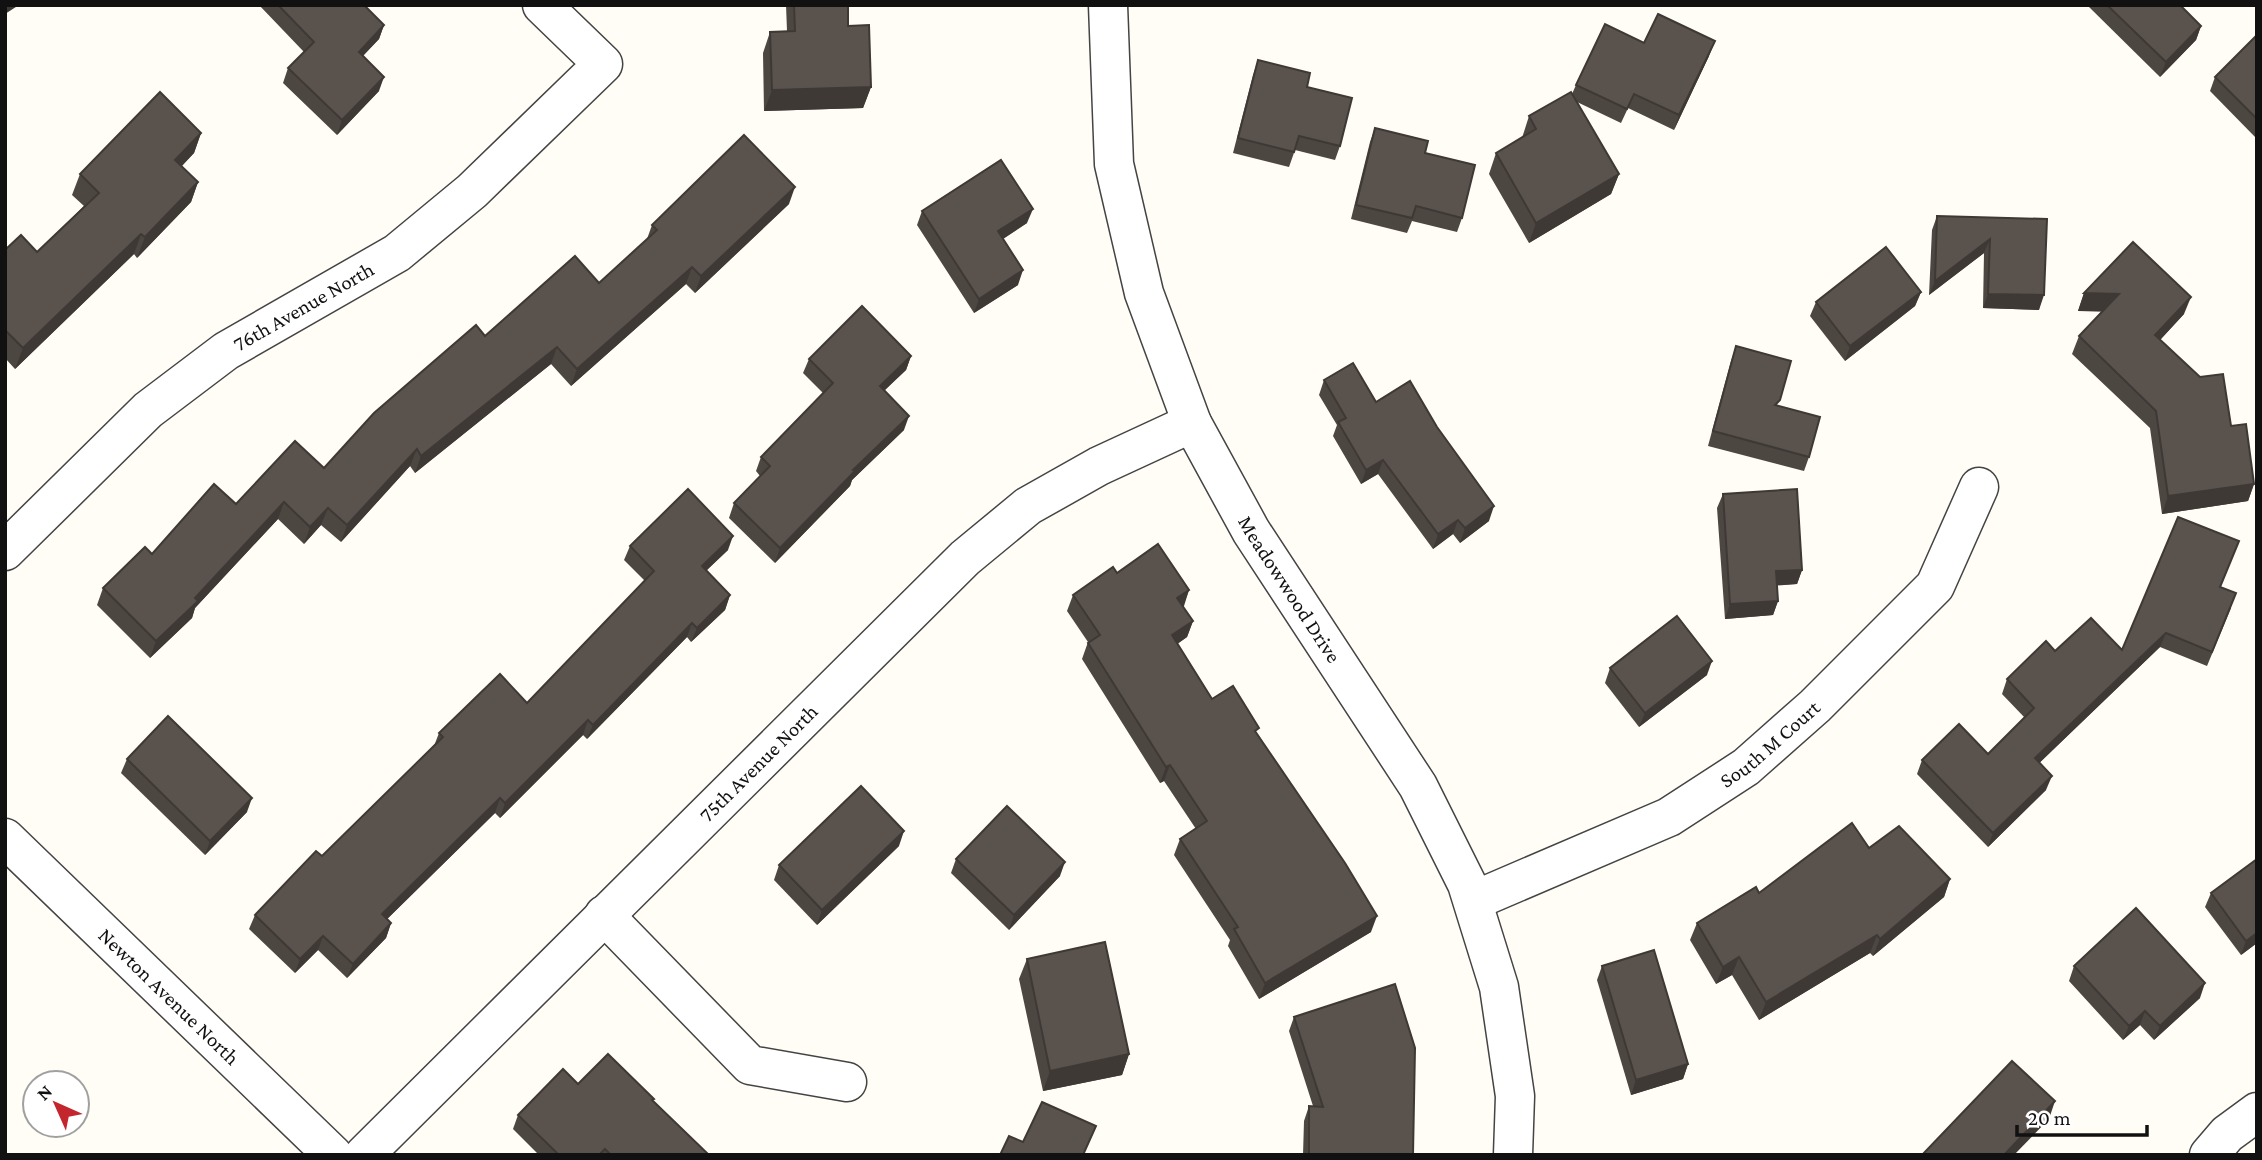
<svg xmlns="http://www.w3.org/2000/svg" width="2262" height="1160" font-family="'Crimson Pro',serif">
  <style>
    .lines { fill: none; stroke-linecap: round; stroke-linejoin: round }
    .minor-casing { stroke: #444; stroke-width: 41 }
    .minor { stroke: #fff; stroke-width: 38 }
    .wall { fill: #4d4742 }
    .shaded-wall { fill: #3f3936 }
    .building { fill: #5a524d; stroke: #3f3936; stroke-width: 2 }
    .labels { text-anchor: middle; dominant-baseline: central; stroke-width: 7; stroke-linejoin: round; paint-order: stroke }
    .street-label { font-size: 21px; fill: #111; stroke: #fff }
  </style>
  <rect width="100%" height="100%" fill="#fffdf5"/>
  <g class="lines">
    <defs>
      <g id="minor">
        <path id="s1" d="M 1108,5 L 1114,164 L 1144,293 L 1192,423 L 1251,531 L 1418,786 L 1467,884 L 1499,987 L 1515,1096 L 1513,1155"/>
        <path id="s2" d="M 5,551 L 148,410 L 226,351 L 397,253 L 472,191 L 603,64 L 542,5"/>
        <path id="s3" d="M 5,838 L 333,1155"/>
        <path id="s4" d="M 1473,901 L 1669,817 L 1746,767 L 1815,706 L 1935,586 L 1979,487"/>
        <polyline points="604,915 750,1065 847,1082"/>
        <path id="s5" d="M 364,1155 L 965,558 L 1028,506 L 1099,466 L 1192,423"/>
        <polyline points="2209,1155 2227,1134 2257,1112"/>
      </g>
    </defs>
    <!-- minor casing -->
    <use href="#minor" class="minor-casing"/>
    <!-- minor -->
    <use href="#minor" class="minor"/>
  </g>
  <!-- wall -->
  <g class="wall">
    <polygon points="259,5 364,5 384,25 379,39 363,56 379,91 337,135 283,83 288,68 304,52"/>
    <polygon points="786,5 848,5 848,26 871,87 863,108 764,111 763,53 770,32 787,31"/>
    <polygon points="2087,5 2180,5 2201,26 2196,40 2160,77"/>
    <polygon points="2257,35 2257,139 2210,91 2215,77"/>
    <polygon points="1644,43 1709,56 1674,130 1628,108 1621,123 1577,102 1619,174 1611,194 1529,243 1489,174 1496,153 1522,138 1529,116 1572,94 1576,85"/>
    <polygon points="1258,60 1307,87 1340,146 1335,160 1295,150 1289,167 1233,153 1253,75"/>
    <polygon points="1375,128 1425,153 1462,218 1457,232 1412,221 1407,233 1351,219 1370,142"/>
    <polygon points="201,133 194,153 182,166 198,182 191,202 137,258 134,254 15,369 5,358 5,250 37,252 84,206 72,195 80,174"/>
    <polygon points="789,204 695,293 686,284 571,386 551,364 415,473 410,466 341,542 321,525 304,544 278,519 195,608 192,618 150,658 97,605 103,588 152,554 236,504 324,468 485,336 599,283 647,239 652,225"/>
    <polygon points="922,211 1027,223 1003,239 1018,285 974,313 917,225"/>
    <polygon points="1937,216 2047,219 2039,310 1983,308 1984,253 1929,295 1932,230"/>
    <polygon points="1921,292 1915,306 1845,361 1810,316 1816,302"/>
    <polygon points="2084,293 2184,314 2160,340 2231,426 2254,484 2248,501 2162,514 2150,428 2072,354 2079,336 2102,311 2078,311"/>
    <polygon points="1736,346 1778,406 1809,457 1804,471 1708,446 1731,361"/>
    <polygon points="911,356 906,370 884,391 904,430 852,480 850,486 775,563 729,518 734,503 760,476 756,471 761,457 823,393 803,373 809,359"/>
    <polygon points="1324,380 1376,402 1489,521 1460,543 1453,534 1433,549 1378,474 1361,484 1333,436 1337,425 1319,395"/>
    <polygon points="1723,494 1802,570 1797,584 1777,585 1778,601 1773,615 1725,619 1717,508"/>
    <polygon points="630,546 728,550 706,571 730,595 725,610 691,642 687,637 587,739 583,735 500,818 495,813 387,919 391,923 386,938 347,978 318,950 295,973 249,929 255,915 322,856 434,746 439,733 527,703 645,581 624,560"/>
    <polygon points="1117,573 1189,590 1183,606 1193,621 1187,637 1177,644 1212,699 1257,734 1371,932 1259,999 1228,946 1230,940 1174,855 1180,839 1196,829 1164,781 1160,783 1082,659 1088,642 1067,611 1073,595"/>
    <polygon points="2221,587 2231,608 2207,666 2160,647 2039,763 2046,790 1988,847 1917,774 1922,760 1988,754 2025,718 2002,694 2007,679 2055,651 2122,650"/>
    <polygon points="1610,668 1707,675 1639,727 1605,683"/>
    <polygon points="127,759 247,812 205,855 121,773"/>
    <polygon points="899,846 817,925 774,880 779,865"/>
    <polygon points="1869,848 1950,879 1944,897 1873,956 1870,953 1759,1020 1732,975 1716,984 1690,940 1697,923 1759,893"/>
    <polygon points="956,859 1060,876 1009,930 951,873"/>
    <polygon points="2257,859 2257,943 2241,955 2205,907 2211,893"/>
    <polygon points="1027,959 1129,1054 1122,1075 1043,1091 1019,979"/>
    <polygon points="1602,966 1688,1064 1683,1079 1631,1095 1597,980"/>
    <polygon points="2074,966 2200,998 2154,1040 2140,1025 2123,1040 2069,981"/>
    <polygon points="1294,1017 1413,1155 1303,1155 1304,1121 1309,1106 1313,1106 1289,1031"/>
    <polygon points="578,1084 653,1101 709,1155 539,1155 513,1129 518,1115"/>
  </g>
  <!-- shaded-wall -->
  <g class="shaded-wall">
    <polygon points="5,5 19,5 5,14"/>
    <polygon points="384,25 379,39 353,66 359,52"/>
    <polygon points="2201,26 2196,40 2160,77 2166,62"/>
    <polygon points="1715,41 1709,56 1674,130 1679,115"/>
    <polygon points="384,77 379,91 337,135 342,120"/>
    <polygon points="871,87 863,108 764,111 772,90"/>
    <polygon points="201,133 194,153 168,180 175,160"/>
    <polygon points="1619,174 1611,194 1529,243 1536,223"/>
    <polygon points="198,182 191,202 137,258 145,237"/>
    <polygon points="795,187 789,204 695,293 701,276"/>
    <polygon points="1033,209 1027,223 992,246 998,231"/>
    <polygon points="141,234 134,254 15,369 23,348"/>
    <polygon points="1990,239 1984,253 1929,295 1935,281"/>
    <polygon points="692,267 686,284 571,386 577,369"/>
    <polygon points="1023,270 1018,285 974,313 979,299"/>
    <polygon points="1921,292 1915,306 1845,361 1850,346"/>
    <polygon points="2084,293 2119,294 2113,312 2078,311"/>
    <polygon points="1988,294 2044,295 2039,310 1983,308"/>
    <polygon points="2191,297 2184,314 2148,353 2155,335"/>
    <polygon points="557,347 551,364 415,473 421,456"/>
    <polygon points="911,356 906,370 874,400 880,386"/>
    <polygon points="909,416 904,430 852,480 850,486 775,563 780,548 853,470"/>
    <polygon points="417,449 410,466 341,542 347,525"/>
    <polygon points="1383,460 1378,474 1361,484 1366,470"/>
    <polygon points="2254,484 2248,501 2162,514 2168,496"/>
    <polygon points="284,502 278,519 195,608 192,618 150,658 156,641"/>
    <polygon points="1494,506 1489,521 1460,543 1465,528"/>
    <polygon points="328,508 321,525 304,544 310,527"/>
    <polygon points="1458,520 1453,534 1433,549 1438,534"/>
    <polygon points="733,536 728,550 696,580 702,566"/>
    <polygon points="1802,570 1797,584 1771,586 1776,571"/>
    <polygon points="1189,590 1184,606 1171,614 1177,598"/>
    <polygon points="730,595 725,610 691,642 697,628"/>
    <polygon points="1778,601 1773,615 1725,619 1730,604"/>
    <polygon points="1193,621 1187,637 1166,652 1172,635"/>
    <polygon points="692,623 687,637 587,739 593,725"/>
    <polygon points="2166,633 2160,647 2029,773 2035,758"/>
    <polygon points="1712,661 1707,675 1639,727 1645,713"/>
    <polygon points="588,720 583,735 500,818 505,803"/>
    <polygon points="1170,765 1164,781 1160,783 1166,767"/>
    <polygon points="2052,776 2046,790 1988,847 1993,833"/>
    <polygon points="252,798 247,812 205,855 210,841"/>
    <polygon points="500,798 495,813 377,929 382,914"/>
    <polygon points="904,831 899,846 817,925 822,910"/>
    <polygon points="1065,862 1060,876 1009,930 1014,915"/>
    <polygon points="1950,879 1944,897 1873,956 1880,939"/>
    <polygon points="1377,916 1371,932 1259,999 1265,983"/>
    <polygon points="391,923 386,938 347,978 353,964"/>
    <polygon points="2257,933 2257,943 2241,955 2246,941"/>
    <polygon points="1877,935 1870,953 1759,1020 1766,1002"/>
    <polygon points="323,936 318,950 295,973 300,959"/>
    <polygon points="1739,957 1732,975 1716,984 1723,967"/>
    <polygon points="2205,983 2200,998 2154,1040 2160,1026"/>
    <polygon points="2145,1011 2140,1025 2123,1040 2129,1026"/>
    <polygon points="1129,1054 1122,1075 1043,1091 1050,1071"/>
    <polygon points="1688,1064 1683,1079 1631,1095 1636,1080"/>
    <polygon points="2055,1101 2049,1119 2014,1155 2004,1155"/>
  </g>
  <!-- building -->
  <g class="building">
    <polygon points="278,5 364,5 384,25 359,52 384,77 342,120 288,68 314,42"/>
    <polygon points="794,5 848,5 848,26 869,25 871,87 772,90 770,32 795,31"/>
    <polygon points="2107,5 2180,5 2201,26 2166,62"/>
    <polygon points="1658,14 1715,41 1679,115 1634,94 1627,109 1576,85 1605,24 1644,43"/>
    <polygon points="2257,35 2257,119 2215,77"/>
    <polygon points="1258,60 1310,73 1307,87 1352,98 1340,146 1299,136 1294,152 1238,138"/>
    <polygon points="160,92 201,133 175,160 198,182 145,237 141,234 23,348 5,330 5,250 21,235 37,252 99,193 80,174"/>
    <polygon points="1571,92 1619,174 1536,223 1496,153 1536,129 1529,116"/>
    <polygon points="1375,128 1428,141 1425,153 1475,165 1462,218 1416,206 1412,218 1356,205"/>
    <polygon points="744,135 795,187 701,276 692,267 577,369 557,347 421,456 417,449 347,525 328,508 310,527 284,502 195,598 198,601 156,641 103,588 145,547 152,554 214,484 236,504 295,441 324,468 374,413 476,325 485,336 575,256 599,283 657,230 652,225"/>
    <polygon points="1001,160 1033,209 998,231 1023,270 979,299 922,211"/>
    <polygon points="1937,216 2047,219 2044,295 1988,294 1990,239 1935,281"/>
    <polygon points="2133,242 2191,297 2155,335 2200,377 2223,374 2231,426 2246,424 2254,484 2168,496 2156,411 2079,336 2119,294 2084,293"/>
    <polygon points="1886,247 1921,292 1850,346 1816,302"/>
    <polygon points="862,306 911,356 880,386 909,416 853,470 855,471 780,548 734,503 770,466 761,457 833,383 809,359"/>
    <polygon points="1736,346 1791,361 1780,400 1775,405 1820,417 1809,457 1713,431"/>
    <polygon points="1353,363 1376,402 1410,381 1437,427 1494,506 1465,528 1458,520 1438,534 1383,460 1366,470 1338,422 1346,418 1324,380"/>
    <polygon points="688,489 733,536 702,566 730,595 697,628 692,623 593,725 588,720 505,803 500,798 382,914 391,923 353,964 323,936 300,959 255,915 316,851 322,856 443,737 439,733 500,674 527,703 654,571 630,546"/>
    <polygon points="1797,489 1802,570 1776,571 1778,601 1730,604 1723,494"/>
    <polygon points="2178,517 2239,541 2220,587 2236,593 2212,652 2166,633 2035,758 2052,776 1993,833 1922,760 1959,724 1988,754 2034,708 2007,679 2046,641 2055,651 2091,618 2122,650"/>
    <polygon points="1158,544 1189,590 1177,598 1193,621 1172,635 1212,699 1233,686 1259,728 1255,731 1345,863 1377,916 1265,983 1234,929 1238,927 1180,839 1207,821 1170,765 1166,767 1088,643 1100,635 1073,595 1113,567 1117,573"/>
    <polygon points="1677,616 1712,661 1645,713 1610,668"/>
    <polygon points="168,716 252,798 210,841 127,759"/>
    <polygon points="861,786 904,831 822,910 779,865"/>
    <polygon points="1007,806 1065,862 1014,915 956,859"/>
    <polygon points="1852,823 1869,848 1899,826 1950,879 1880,939 1877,935 1766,1002 1739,957 1723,967 1697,923 1756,887 1759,893"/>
    <polygon points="2257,859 2257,933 2246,941 2211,893"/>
    <polygon points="2136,908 2205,983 2160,1026 2145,1011 2129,1026 2074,966"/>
    <polygon points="1105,942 1129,1054 1050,1071 1027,959"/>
    <polygon points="1654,950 1688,1064 1636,1080 1602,966"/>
    <polygon points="1395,984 1415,1048 1413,1155 1309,1155 1309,1106 1323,1107 1294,1017"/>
    <polygon points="608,1054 654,1099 652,1100 709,1155 611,1155 605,1149 599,1155 559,1155 518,1115 563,1069 578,1084"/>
    <polygon points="2012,1061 2055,1101 2004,1155 1922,1155"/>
    <polygon points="1042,1102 1096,1126 1083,1155 1000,1155 1009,1136 1023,1142"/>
  </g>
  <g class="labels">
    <!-- street labels -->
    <g class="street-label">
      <text stroke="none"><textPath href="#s2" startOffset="388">76th Avenue North</textPath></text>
      <text stroke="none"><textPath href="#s1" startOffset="623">Meadowwood Drive</textPath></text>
      <text stroke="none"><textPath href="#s4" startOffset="338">South M Court</textPath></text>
      <text stroke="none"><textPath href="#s5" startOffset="556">75th Avenue North</textPath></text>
      <text stroke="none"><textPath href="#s3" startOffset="228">Newton Avenue North</textPath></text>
    </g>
  </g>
  <!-- border -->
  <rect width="2262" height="1160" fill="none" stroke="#111111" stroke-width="14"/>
  <!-- north arrow -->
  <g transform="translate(56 1104) rotate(315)"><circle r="33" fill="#ffffff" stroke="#a0a0a0" stroke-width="2"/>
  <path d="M0-5L12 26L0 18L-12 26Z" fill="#c4262e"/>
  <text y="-10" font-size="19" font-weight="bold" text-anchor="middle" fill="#111111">N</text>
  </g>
  <!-- scale -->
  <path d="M2017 1125v10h130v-10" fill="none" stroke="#111111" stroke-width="3.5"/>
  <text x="2028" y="1125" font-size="21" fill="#111111" stroke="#ffffff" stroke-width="5" paint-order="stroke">20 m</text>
</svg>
